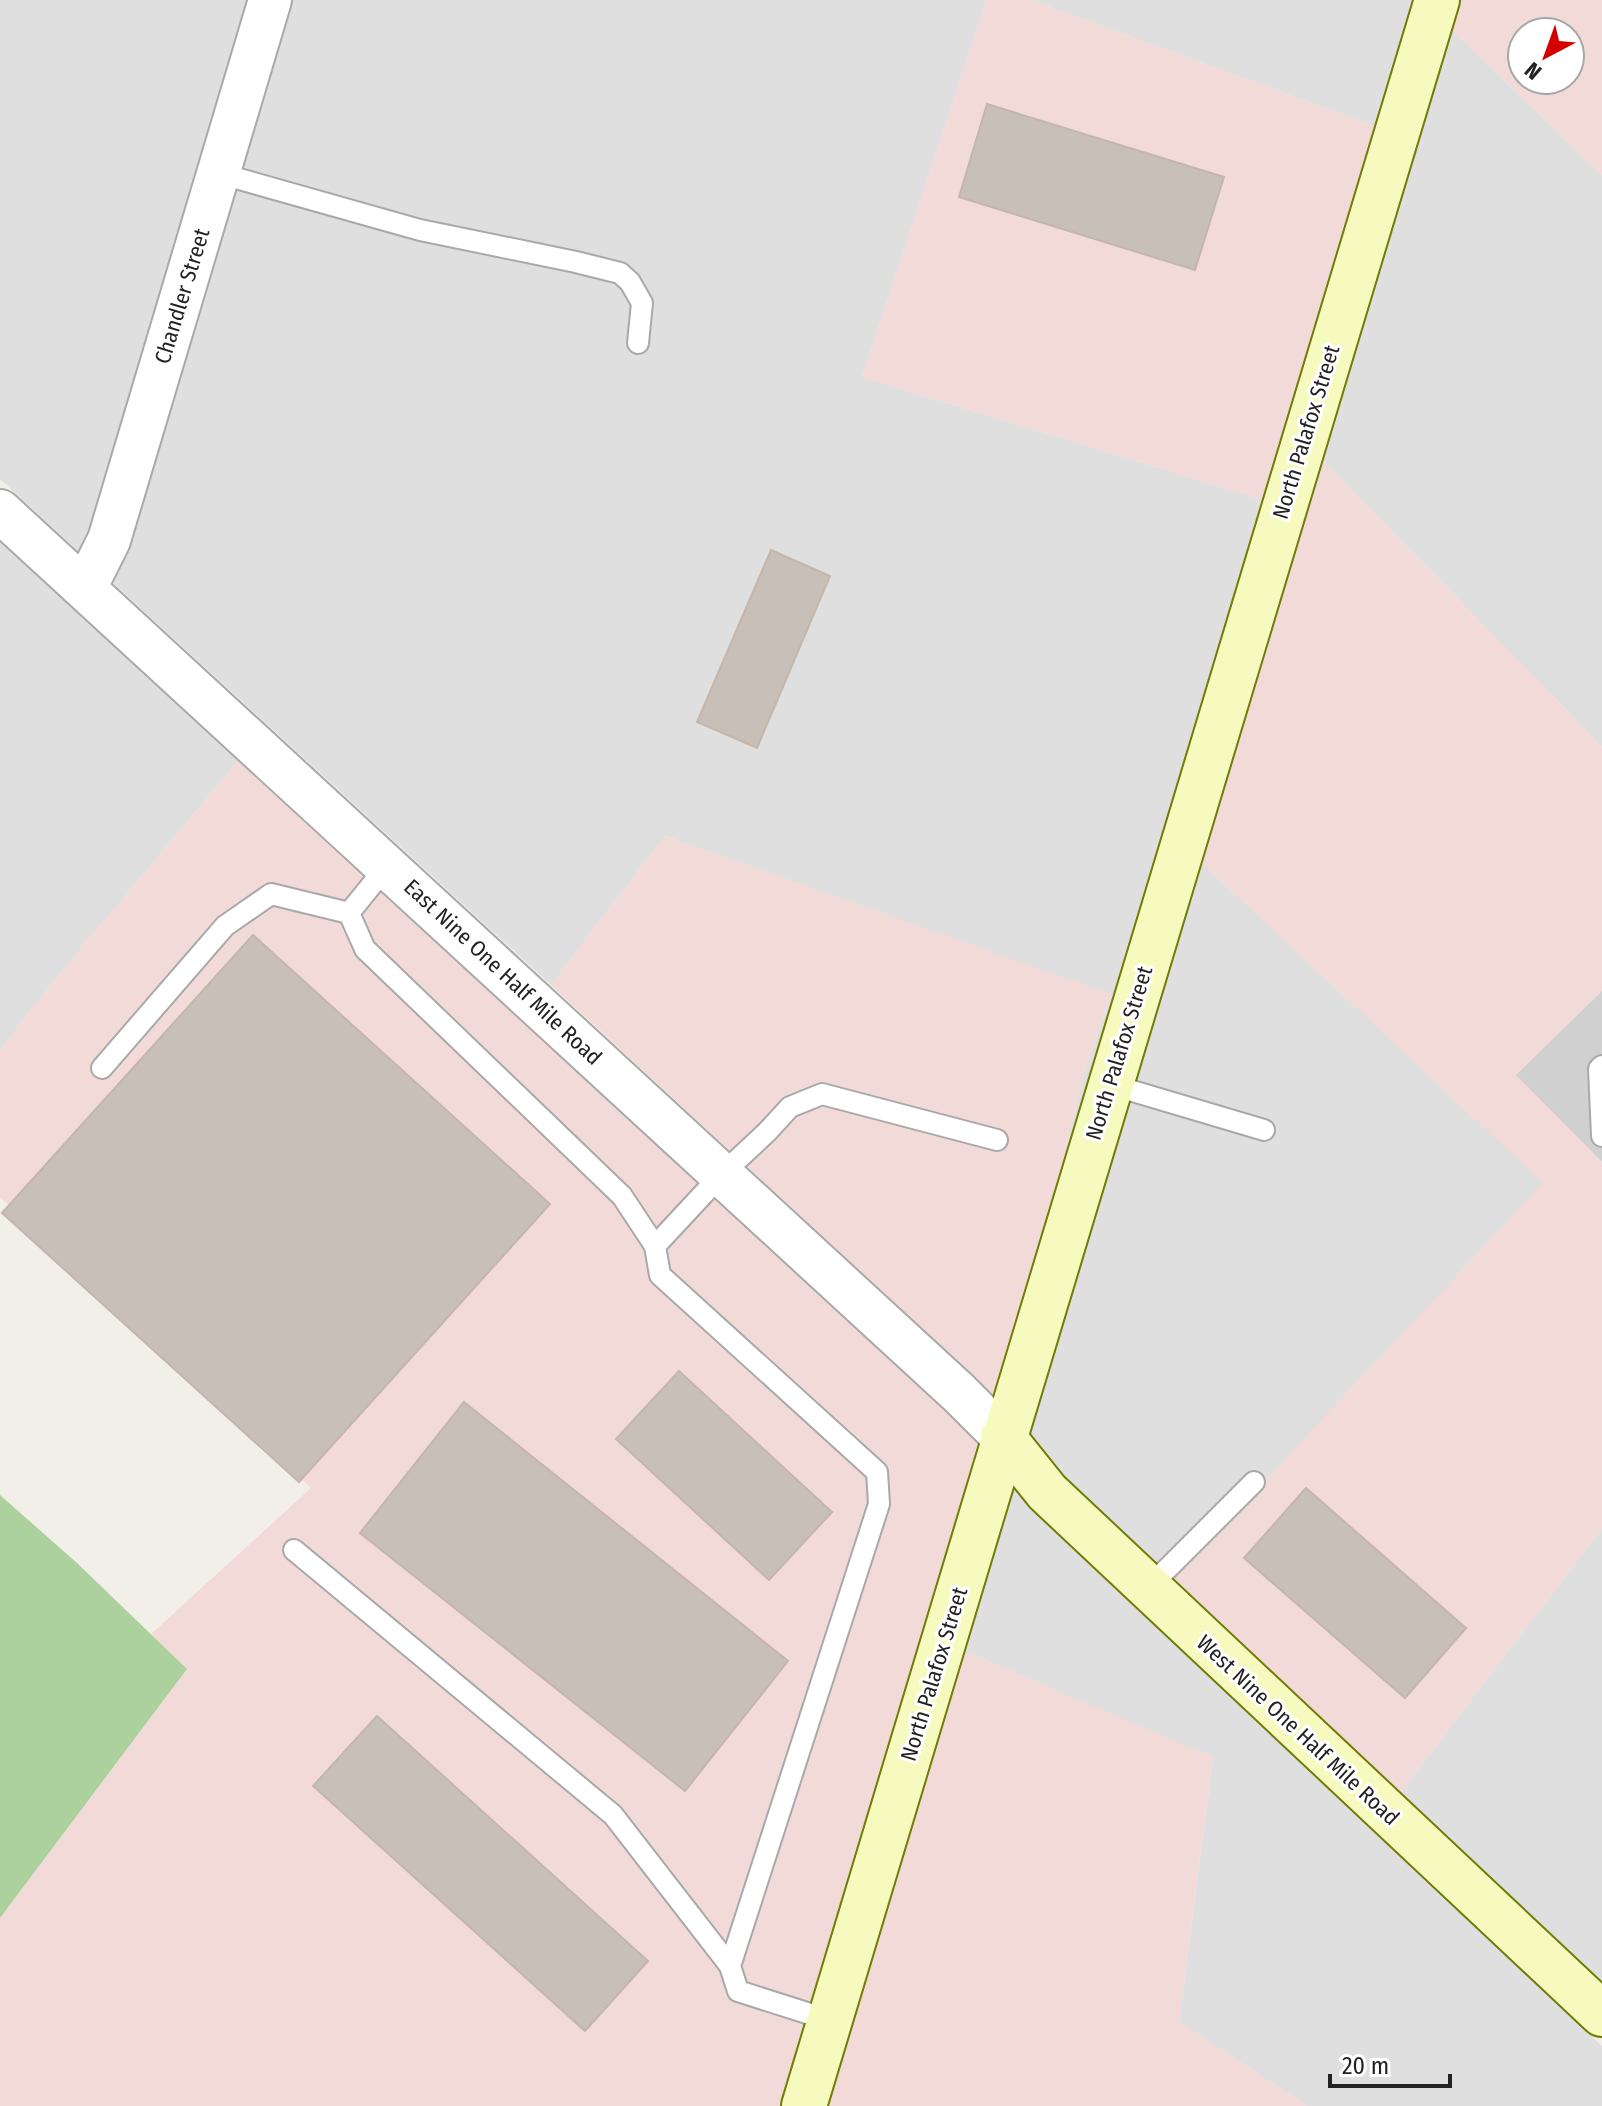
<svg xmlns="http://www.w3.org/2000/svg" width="1602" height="2106" font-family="'Fira Sans Condensed',sans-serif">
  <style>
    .residential { fill: #e0dfdf }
    .commercial { fill: #f2dad9; fill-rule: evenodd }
    .religious { fill: #d0d0d0 }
    .forest { fill: #add19e }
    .building { fill: #c7bfb8; stroke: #c4b6ab; stroke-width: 2 }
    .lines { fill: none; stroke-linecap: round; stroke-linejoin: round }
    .lane-casing { stroke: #a9a9a9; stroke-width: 24 }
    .street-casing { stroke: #a9a9a9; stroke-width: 46 }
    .secondary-casing { stroke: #707d05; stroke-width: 48 }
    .lane { stroke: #fff; stroke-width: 20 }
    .street { stroke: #fff; stroke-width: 42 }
    .secondary { stroke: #f7fabf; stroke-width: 44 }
    .labels { text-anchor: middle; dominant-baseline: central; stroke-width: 6; stroke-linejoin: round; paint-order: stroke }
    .street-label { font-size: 22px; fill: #222; stroke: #fff }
  </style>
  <rect width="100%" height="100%" fill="#f2efe9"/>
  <!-- residential -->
  <g class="residential">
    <polygon points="0,0 248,0 89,534 80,553 0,479"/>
    <polygon points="291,0 987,0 862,377 1264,500 1062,1168 1083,1077 1111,995 665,836 551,985 111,581 130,544"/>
    <polygon points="1031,0 1415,0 1377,127"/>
    <polygon points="1450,28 1602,175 1602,747 1320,458"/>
    <polygon points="0,542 238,761 57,977 0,1050"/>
    <polygon points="1199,860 1544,1183 1173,1579 1063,1476 1027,1429"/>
    <polygon points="1011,1485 1031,1509 1602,2046 1602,2106 1307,2106 1179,2022 1213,1758 962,1650"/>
    <polygon points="1602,1528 1602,1983 1400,1793"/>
  </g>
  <!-- commercial -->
  <g class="commercial">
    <polygon points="987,0 1031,0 1377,127 1264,500 862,377"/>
    <path d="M 1458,0 L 1602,0 L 1602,175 L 1450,28 ZM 1522,32 L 1570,32 L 1570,80 L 1522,80 Z"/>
    <polygon points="1320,458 1602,747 1602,991 1517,1075 1602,1162 1602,1528 1400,1793 1173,1579 1543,1183 1199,860"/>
    <polygon points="238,761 943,1409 979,1446 781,2106 0,2106 0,1918 187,1669 151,1634 311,1488 0,1197 0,1050 57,977"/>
    <polygon points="665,836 1111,994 1083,1077 1062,1168 994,1395 551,985"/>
    <polygon points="962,1650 1213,1757 1179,2022 1307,2106 825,2106"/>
  </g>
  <!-- religious -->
  <polygon class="religious" points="1602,991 1602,1162 1516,1075"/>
  <!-- forest -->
  <polygon class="forest" points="0,1495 77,1563 187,1669 0,1918"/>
  <!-- building -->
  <g class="building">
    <polygon points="987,104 1224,177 1195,270 959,197"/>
    <polygon points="771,550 830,576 757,748 697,722"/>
    <polygon points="253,935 550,1204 299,1482 2,1213"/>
    <polygon points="679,1371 832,1512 769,1580 616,1439"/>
    <polygon points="464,1402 788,1661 685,1791 360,1533"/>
    <polygon points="1306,1488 1466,1628 1405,1698 1244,1558"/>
    <polygon points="377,1716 648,1961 585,2031 313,1786"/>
  </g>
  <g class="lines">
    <defs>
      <g id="lane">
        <polyline points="218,173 420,230 576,262 620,273 630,282 642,303 638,343"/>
        <polyline points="387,866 349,913 365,949 622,1196 655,1246"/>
        <polyline points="1602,1066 1599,1069 1602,1136"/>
        <polyline points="102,1068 225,926 271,894 349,913"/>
        <polyline points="1109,1084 1264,1130"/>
        <polyline points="294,1550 613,1815 730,1966"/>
        <polyline points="1148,1588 1254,1482"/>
        <polyline points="829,2020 738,1991 730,1966 879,1504 877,1472 660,1275 655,1246 722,1174 767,1132 790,1107 822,1094 997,1140"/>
      </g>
      <g id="street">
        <polyline points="0,511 959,1393 1003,1437"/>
        <polyline points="82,586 92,574 109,540 270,0"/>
      </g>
      <g id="secondary">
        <polyline points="1003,1437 1047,1492 1602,2014"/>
        <polyline points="804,2106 1437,0"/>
      </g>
    </defs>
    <!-- lane casing -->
    <use href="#lane" class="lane-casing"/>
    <!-- street casing -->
    <use href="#street" class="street-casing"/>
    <!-- secondary casing -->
    <use href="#secondary" class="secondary-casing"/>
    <!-- lane -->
    <use href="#lane" class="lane"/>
    <!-- street -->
    <use href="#street" class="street"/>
    <!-- secondary -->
    <use href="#secondary" class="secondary"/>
  </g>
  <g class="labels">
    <!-- street labels -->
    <g class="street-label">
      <text transform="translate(182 296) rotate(-73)">Chandler Street</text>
      <text transform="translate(1306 432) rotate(-73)">North Palafox Street</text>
      <text transform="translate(503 972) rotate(43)">East Nine One Half Mile Road</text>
      <text transform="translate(1119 1053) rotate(-73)">North Palafox Street</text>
      <text transform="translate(934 1674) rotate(-73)">North Palafox Street</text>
      <text transform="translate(1298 1730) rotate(43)">West Nine One Half Mile Road</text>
    </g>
  </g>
  <!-- north arrow -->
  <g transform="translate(1546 56) rotate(221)"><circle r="38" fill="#ffffff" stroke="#a7a7a7" stroke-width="2"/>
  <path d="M0-6L14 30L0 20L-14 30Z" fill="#d40000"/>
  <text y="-12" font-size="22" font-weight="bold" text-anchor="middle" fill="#222222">N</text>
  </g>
  <!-- scale -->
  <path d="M1330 2074v12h120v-12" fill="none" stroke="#222222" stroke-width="4"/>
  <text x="1342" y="2074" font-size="24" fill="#222222" stroke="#ffffff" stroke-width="6" paint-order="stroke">20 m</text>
</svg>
